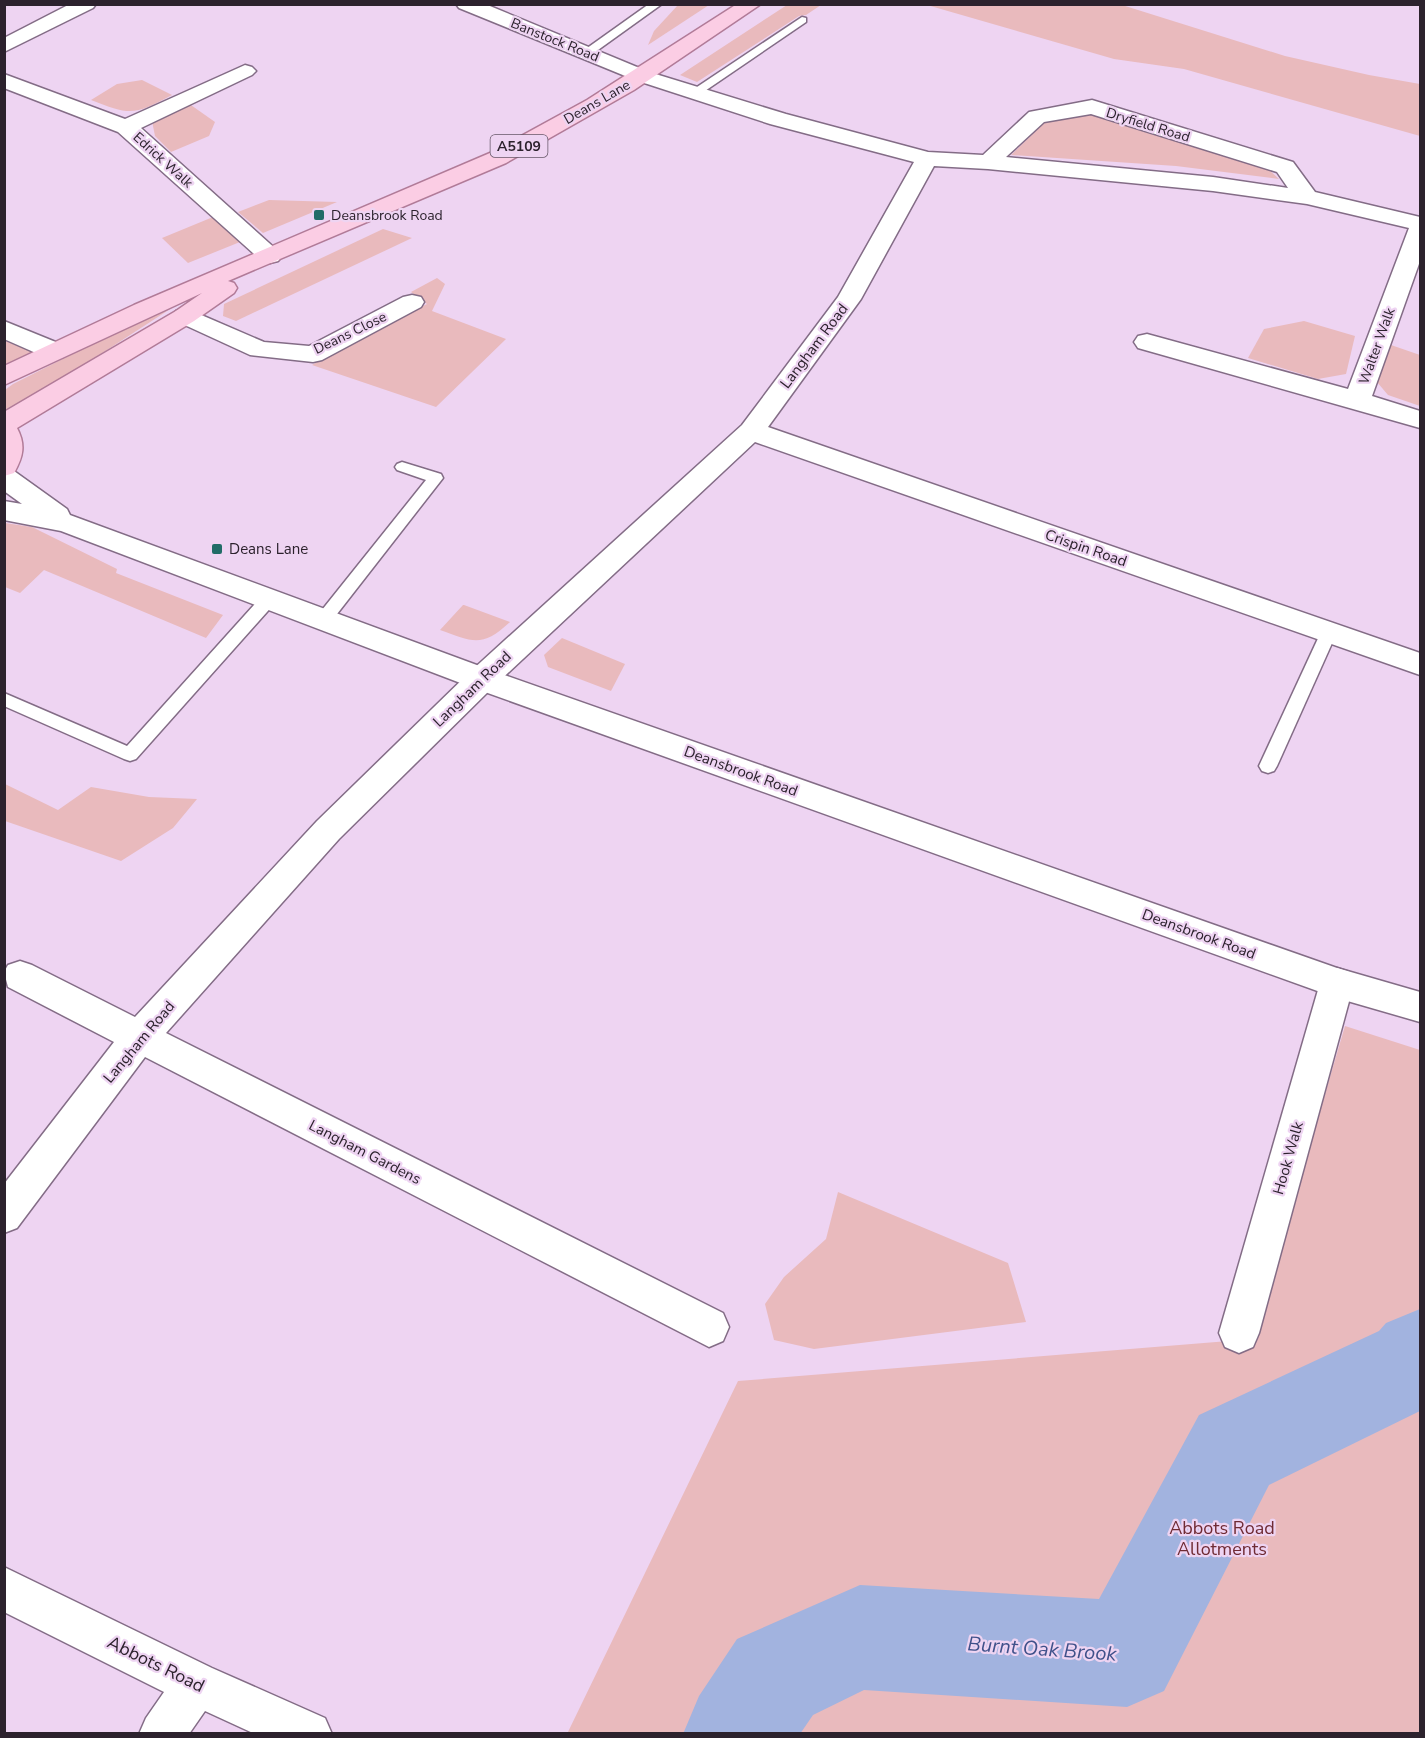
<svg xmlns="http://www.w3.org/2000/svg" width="1425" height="1738" font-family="'Nunito Sans',sans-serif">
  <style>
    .green { fill: #e9babd }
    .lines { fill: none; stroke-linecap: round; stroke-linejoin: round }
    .river { fill: #a2b3df; fill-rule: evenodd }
    .service-casing { stroke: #836c86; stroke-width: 3 }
    .minor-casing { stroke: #836c86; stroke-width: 3 }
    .tertiary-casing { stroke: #836c86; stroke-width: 3 }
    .primary-casing { stroke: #b17b98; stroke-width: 3 }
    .service { fill: #fff; fill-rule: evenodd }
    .minor { fill: #fff; fill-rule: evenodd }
    .tertiary { fill: #fff; fill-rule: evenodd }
    .primary { fill: #fbcde4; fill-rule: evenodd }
    .poi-dot { fill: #216c67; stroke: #eed4f2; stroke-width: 2 }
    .labels { text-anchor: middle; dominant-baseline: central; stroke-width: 4.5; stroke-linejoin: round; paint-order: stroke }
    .far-street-label { font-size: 14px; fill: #2c222d; stroke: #eed4f2 }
    .shield { fill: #eed4f2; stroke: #665768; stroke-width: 1.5 }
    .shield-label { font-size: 14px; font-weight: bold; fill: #2c222d }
    .far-poi-label { font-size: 14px; fill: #2c222d; stroke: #eed4f2; text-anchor: start }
    .street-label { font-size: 15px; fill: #2c222d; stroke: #eed4f2 }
    .poi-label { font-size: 15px; fill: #2c222d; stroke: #eed4f2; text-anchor: start }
    .near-park-label { font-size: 18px; fill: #6f2b34; stroke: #eed4f2 }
    .near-street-label { font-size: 18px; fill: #2c222d; stroke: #eed4f2 }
    .near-water-label { font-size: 20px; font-style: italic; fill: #3f518a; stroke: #eed4f2 }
  </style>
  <rect width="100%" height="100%" fill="#eed4f2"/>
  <!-- green -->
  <g class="green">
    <polygon points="678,5 709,5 648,45 654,31"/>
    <polygon points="787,5 821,5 806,15 799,16 697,82 680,75"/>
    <polygon points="927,5 1122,5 1285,56 1369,75 1420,84 1420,136 1184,69 1114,59"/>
    <path d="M 142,80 L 172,95 C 135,115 131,116 91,100 L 117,84 Z"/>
    <polygon points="188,103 215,122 209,136 171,152 155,136 152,121"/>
    <polygon points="1091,113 1266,167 1279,179 1176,166 1011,155 1044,123"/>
    <polygon points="269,200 337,202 263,233 238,212"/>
    <polygon points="213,217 240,242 188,263 162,238"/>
    <polygon points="383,229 412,238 236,321 223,316 224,304"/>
    <polygon points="437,278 445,284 432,311 506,339 436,407 312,365 364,335 427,304 411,292"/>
    <polygon points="198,291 39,394 6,409 5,408 5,390 13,384"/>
    <polygon points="1304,321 1355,336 1346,374 1318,379 1248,358 1264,329"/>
    <polygon points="5,341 34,352 5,367"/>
    <polygon points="1391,345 1420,355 1420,406 1388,395 1377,382"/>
    <polygon points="5,523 32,527 117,569 116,573 223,615 206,638 44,570 20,593 5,587"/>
    <path d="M 463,605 L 464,605 L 510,622 C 482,648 473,642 440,630 Z"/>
    <polygon points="562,638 625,664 611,691 548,667 544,655"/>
    <polygon points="5,784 58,810 91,787 149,797 197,799 173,828 121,861 5,821"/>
    <polygon points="1345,1026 1420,1050 1420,1733 567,1734 738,1381 1253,1339"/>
    <polygon points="838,1192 1008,1263 1026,1322 814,1349 774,1340 765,1304 784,1277 826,1239"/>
  </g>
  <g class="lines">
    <!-- river -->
    <polygon class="river" points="1420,1309 1420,1411 1269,1485 1164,1691 1127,1707 864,1690 813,1715 800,1734 683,1734 699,1696 737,1639 860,1585 1099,1599 1199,1415 1379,1331 1386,1323"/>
    <defs>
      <g id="service">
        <polygon points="649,4 662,4 591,55 583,55 583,51"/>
        <polygon points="802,17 806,18 806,22 699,95 691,95 691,91"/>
        <polygon points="402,462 441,474 443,478 330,623 318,623 316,619 318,615 426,480 397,470 395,467 397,464"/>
        <polygon points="269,593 275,595 277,599 275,603 136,759 130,761 124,759 4,706 4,693 127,746 263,595"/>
        <polygon points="1329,626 1335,628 1337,632 1277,766 1274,771 1268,773 1262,771 1259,766 1321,632 1323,628"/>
      </g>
      <g id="minor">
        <polygon points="70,4 96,4 93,8 4,52 4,38"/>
        <path d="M 456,4 L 485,4 L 649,72 L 786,114 L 928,152 L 983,155 L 1029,112 L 1092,100 L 1293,162 L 1315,192 L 1420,217 L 1420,261 L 1372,396 L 1420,411 L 1420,428 L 1138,348 L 1134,342 L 1138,336 L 1147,334 L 1348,389 L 1409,228 L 1307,204 L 1213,191 L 988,169 L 934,166 L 861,299 L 768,427 L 1420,653 L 1420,675 L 755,442 L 493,687 L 339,839 L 166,1033 L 723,1313 L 729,1327 L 723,1341 L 709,1347 L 145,1057 L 17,1228 L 4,1233 L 4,1184 L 114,1042 L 8,987 L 4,972 L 8,965 L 20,961 L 32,965 L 135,1017 L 317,821 L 471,671 L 742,425 L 838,297 L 914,162 L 770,124 L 635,80 L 459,8 ZM 1091,114 L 1277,172 L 1288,188 L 1213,177 L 1006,157 L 1044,122 Z"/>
        <polygon points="245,65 252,67 256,71 252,75 141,128 278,251 282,256 278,261 270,263 262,261 118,132 4,88 4,74 125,119"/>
        <polygon points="412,295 421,297 424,302 421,307 322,360 313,362 250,355 176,321 173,316 176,311 185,308 264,342 309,346 403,297"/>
        <polygon points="4,321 63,345 67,351 63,357 54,359 45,357 4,339"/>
        <polygon points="1337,968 1349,972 1354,983 1259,1333 1253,1347 1239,1353 1225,1347 1219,1333 1320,983 1325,972"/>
        <polygon points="4,1567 212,1668 325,1718 332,1734 255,1734 205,1711 189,1734 139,1734 146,1718 164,1692 4,1612"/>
      </g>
      <polygon id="tertiary" points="4,468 14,471 67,509 70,515 493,671 1337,968 1420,992 1420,1022 1337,998 471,687 61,531 4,520 4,501 22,504 4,491"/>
      <path id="primary" d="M 737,4 L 761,4 L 634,90 L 506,163 L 228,281 L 234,283 L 237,288 L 234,293 L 194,321 L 17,428 C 26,445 23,457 14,473 L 4,476 L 4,412 L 176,311 L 202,293 L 4,385 L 4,366 L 134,305 L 490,153 L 587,100 Z"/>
    </defs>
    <!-- service casing -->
    <use href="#service" class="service-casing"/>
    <!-- minor casing -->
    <use href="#minor" class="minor-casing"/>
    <!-- tertiary casing -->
    <use href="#tertiary" class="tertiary-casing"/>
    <!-- primary casing -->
    <use href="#primary" class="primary-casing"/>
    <!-- service -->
    <use href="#service" class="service"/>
    <!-- minor -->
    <use href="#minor" class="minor"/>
    <!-- tertiary -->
    <use href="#tertiary" class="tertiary"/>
    <!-- primary -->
    <use href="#primary" class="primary"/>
  </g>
  <!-- markers -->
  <g class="poi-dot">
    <rect x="313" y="209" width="12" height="12" rx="3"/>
    <rect x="211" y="543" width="12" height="12" rx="3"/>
  </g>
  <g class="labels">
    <!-- far-street labels -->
    <g class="far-street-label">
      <text transform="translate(555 40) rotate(22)">Banstock Road</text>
      <text transform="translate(597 102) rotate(-30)">Deans Lane</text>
      <text transform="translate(1148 125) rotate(17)">Dryfield Road</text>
      <text transform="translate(163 160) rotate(42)">Edrick Walk</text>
      <text transform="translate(350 333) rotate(-26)">Deans Close</text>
      <text transform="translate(1377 346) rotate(-70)">Walter Walk</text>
    </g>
    <!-- shield labels -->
    <rect class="shield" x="490.5" y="135" width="57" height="22" rx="4.5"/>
    <g class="shield-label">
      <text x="519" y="146">A5109</text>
    </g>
    <!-- far-poi labels -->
    <g class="far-poi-label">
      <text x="331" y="215">Deansbrook Road</text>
    </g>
    <!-- street labels -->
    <g class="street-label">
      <text transform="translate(814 346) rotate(-53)">Langham Road</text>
      <text transform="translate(1086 548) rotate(19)">Crispin Road</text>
      <text transform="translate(472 689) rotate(-44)">Langham Road</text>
      <text transform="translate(741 771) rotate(20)">Deansbrook Road</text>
      <text transform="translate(1199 934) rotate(20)">Deansbrook Road</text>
      <text transform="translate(139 1042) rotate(-50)">Langham Road</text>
      <text transform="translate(365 1152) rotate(27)">Langham Gardens</text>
      <text transform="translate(1288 1158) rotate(-74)">Hook Walk</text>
    </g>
    <!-- poi labels -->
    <g class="poi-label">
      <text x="229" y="549">Deans Lane</text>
    </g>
    <!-- near-park labels -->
    <g class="near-park-label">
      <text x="1222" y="1528">Abbots Road<tspan x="1222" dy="21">Allotments</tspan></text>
    </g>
    <!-- near-street labels -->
    <g class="near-street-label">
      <text transform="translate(156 1664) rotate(26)">Abbots Road</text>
    </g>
    <!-- near-water labels -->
    <g class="near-water-label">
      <text transform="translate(1042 1649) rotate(4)">Burnt Oak Brook</text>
    </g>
  </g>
  <!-- border -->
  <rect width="1425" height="1738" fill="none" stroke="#2c222d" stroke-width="12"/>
</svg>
